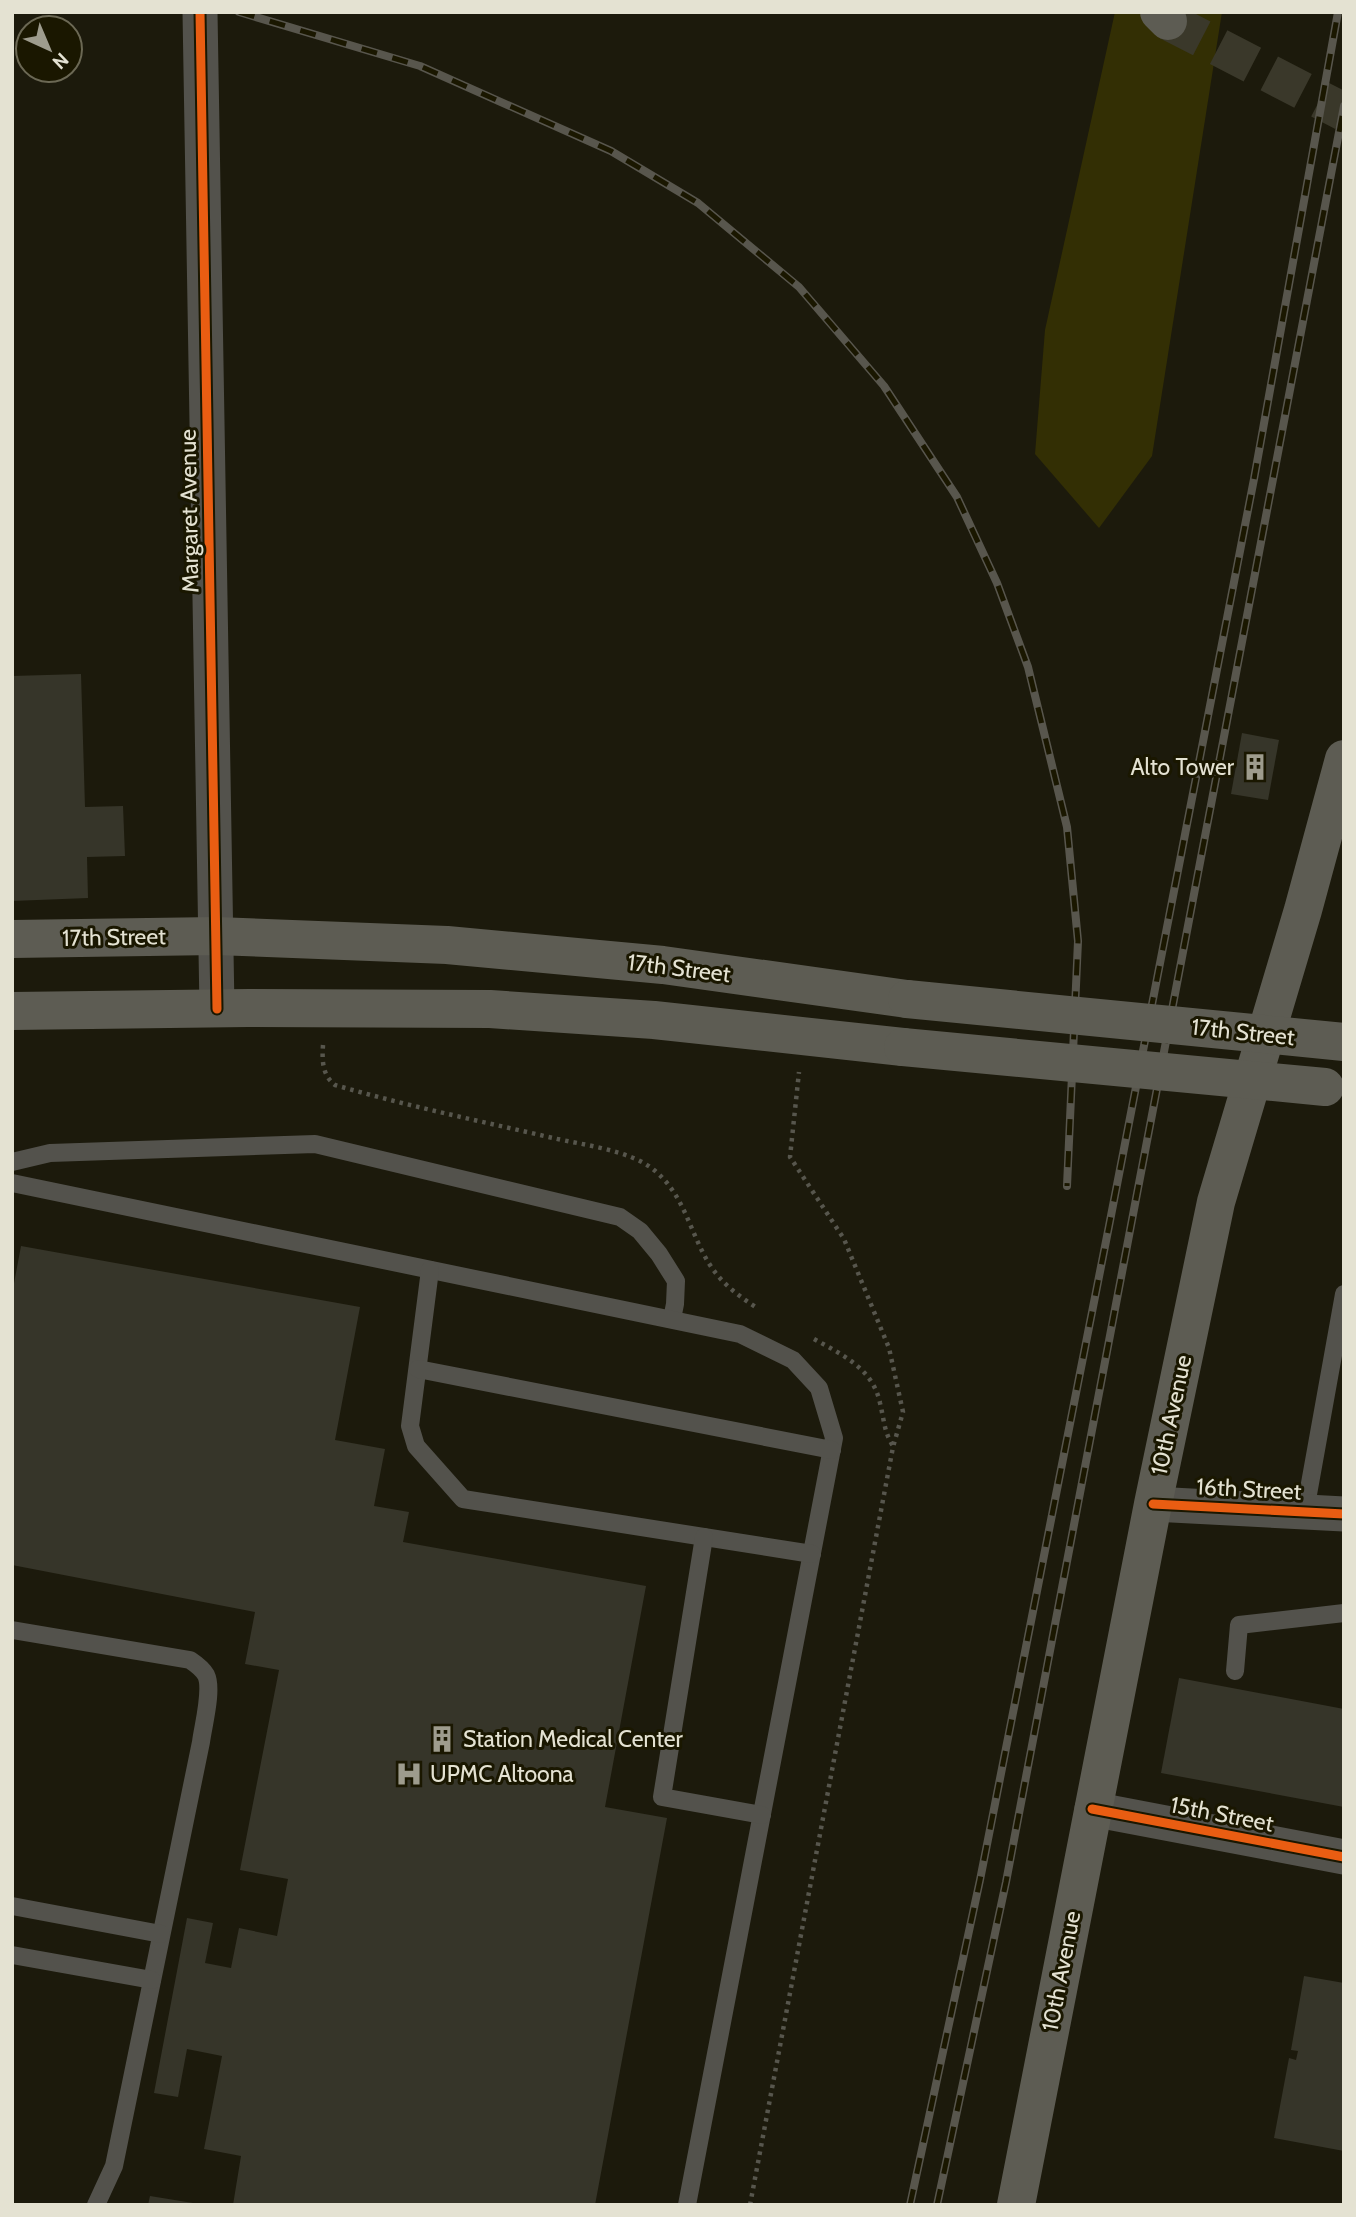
<svg xmlns="http://www.w3.org/2000/svg" width="1356" height="2217" font-family="Cabin,sans-serif">
  <style>
    .green { fill: #332f04 }
    .building { fill: #363529 }
    .lines { fill: none; stroke-linecap: round; stroke-linejoin: round }
    .primary-tunnel { stroke: #3a382a; stroke-width: 38; stroke-dasharray: 38 19; stroke-linecap: butt }
    .path { stroke: #57564d; stroke-width: 4.5; stroke-dasharray: 3.5 5; stroke-linecap: butt }
    .lane { stroke: #53524c; stroke-width: 18 }
    .street { stroke: #53524c; stroke-width: 35 }
    .primary { stroke: #5d5c53; stroke-width: 38 }
    .rail-casing { stroke: #58564d; stroke-width: 8 }
    .rail { stroke: #1a1700; stroke-width: 5; stroke-dasharray: 16; stroke-linecap: butt }
    .primary-bridge { stroke: #5d5c53; stroke-width: 38 }
    .cycleway-casing { stroke: #1a1700; stroke-width: 13 }
    .cycleway { stroke: #e95d12; stroke-width: 9 }
    .labels { text-anchor: middle; dominant-baseline: central; stroke-width: 6; stroke-linejoin: round; paint-order: stroke }
    .street-label { font-size: 23px; fill: #e4e2d2; stroke: #1a1700 }
    .poi-label { font-size: 23px; fill: #e4e2d2; stroke: #1a1700; text-anchor: start }
  </style>
  <rect width="100%" height="100%" fill="#1c1a0c"/>
  <!-- green -->
  <polygon class="green" points="1115,12 1222,12 1152,456 1099,528 1035,454 1045,330"/>
  <!-- building -->
  <g class="building">
    <polygon points="81,674 85,807 123,806 125,856 87,857 88,898 12,901 12,676"/>
    <polygon points="1242,733 1279,740 1268,800 1231,794"/>
    <polygon points="21,1246 360,1307 335,1440 385,1449 374,1506 409,1512 403,1542 646,1586 605,1807 667,1818 595,2205 233,2205 241,2156 204,2149 222,2056 187,2049 178,2097 154,2093 187,1918 213,1923 205,1963 231,1968 239,1928 277,1936 288,1879 240,1870 279,1670 245,1664 255,1612 12,1565 12,1294"/>
    <polygon points="1179,1678 1344,1709 1344,1807 1161,1773"/>
    <polygon points="1304,1976 1344,1983 1344,2151 1274,2138 1289,2058 1296,2060 1298,2051 1291,2050"/>
    <polygon points="150,2196 193,2203 192,2205 148,2205"/>
  </g>
  <g class="lines">
    <!-- primary-tunnel -->
    <polyline class="primary-tunnel" points="1168,21 1344,112"/>
    <!-- path -->
    <g class="path">
      <path d="M 323,1045 C 322,1060 322,1075 335,1085 C 407,1106 480,1121 553,1138 C 583,1145 630,1150 654,1170 C 685,1195 690,1234 710,1265 C 722,1284 739,1296 757,1308"/>
      <path d="M 814,1339 C 843,1355 873,1369 880,1403 C 884,1419 884,1432 893,1446"/>
      <polyline points="750,2205 893,1447 903,1412 889,1348 844,1239 790,1157 799,1072"/>
    </g>
    <!-- lane -->
    <g class="lane">
      <polyline points="12,1162 50,1153 315,1144 620,1217 640,1231 659,1254 676,1281 675,1304 672,1319"/>
      <polyline points="12,1183 740,1334 793,1360 819,1388 834,1438 687,2205"/>
      <polyline points="430,1270 410,1426 416,1446 463,1499 812,1554"/>
      <polyline points="418,1369 832,1450"/>
      <polyline points="1305,1511 1344,1294"/>
      <polyline points="704,1537 662,1797 762,1815"/>
      <path d="M 12,1630 L 190,1660 C 196,1664 202,1668 206,1675 C 213,1689 203,1726 201,1742 L 114,2166 L 96,2205"/>
      <polyline points="1235,1671 1239,1625 1344,1613"/>
      <polyline points="12,1906 161,1934"/>
      <polyline points="12,1955 152,1980"/>
    </g>
    <!-- street -->
    <g class="street">
      <polyline points="200,12 217,1009"/>
      <polyline points="1153,1504 1344,1514"/>
      <polyline points="1092,1809 1344,1857"/>
    </g>
    <!-- primary -->
    <g class="primary">
      <polyline points="1159,12 1168,21"/>
      <polyline points="12,939 216,936 447,945 663,965 907,999"/>
      <polyline points="12,1011 248,1008 490,1009 654,1020 903,1047"/>
      <polyline points="1016,2205 1153,1504 1216,1202 1303,910 1344,759"/>
    </g>
    <defs>
      <g id="rail">
        <polyline points="239,12 420,66 611,151 698,203 799,287 884,386 957,497 997,583 1028,667 1067,827 1078,941 1067,1186"/>
        <polyline points="910,2205 980,1880 1109,1226 1254,479 1338,12"/>
        <polyline points="937,2205 1006,1882 1344,106"/>
      </g>
    </defs>
    <!-- rail casing -->
    <use href="#rail" class="rail-casing"/>
    <!-- rail -->
    <use href="#rail" class="rail"/>
    <!-- primary-bridge -->
    <g class="primary-bridge">
      <polyline points="907,999 1344,1042"/>
      <polyline points="903,1047 1325,1087"/>
    </g>
    <defs>
      <g id="cycleway">
        <polyline points="200,12 217,1009"/>
        <polyline points="1153,1504 1344,1514"/>
        <polyline points="1092,1809 1344,1857"/>
      </g>
    </defs>
    <!-- cycleway casing -->
    <use href="#cycleway" class="cycleway-casing"/>
    <!-- cycleway -->
    <use href="#cycleway" class="cycleway"/>
  </g>
  <!-- icons -->
  <defs>
    <symbol id="building-bare" viewBox="-9 -9 18 18"><path d="M-4-6H4V6H1V3H-1V6H-4ZM-2.5-4.3h1.7v1.8h-1.7ZM.8-4.3h1.7v1.8H.8ZM-2.5-1h1.7V.8h-1.7ZM.8-1h1.7V.8H.8Z" fill="#9e9c8d" stroke="#1a1700" stroke-width="2.5" paint-order="stroke"/></symbol>
    <symbol id="hospital-bare" viewBox="-9 -9 18 18"><path d="M-5-5h3v3.5h4V-5h3V5h-3V1.5h-4V5h-3Z" fill="#9e9c8d" stroke="#1a1700" stroke-width="2.5" paint-order="stroke"/></symbol>
  </defs>
  <g fill-rule="evenodd">
    <use href="#building-bare" x="1236" y="748" width="38" height="38"/>
    <use href="#building-bare" x="423" y="1720" width="38" height="38"/>
    <use href="#hospital-bare" x="390" y="1755" width="38" height="38"/>
  </g>
  <g class="labels">
    <!-- street labels -->
    <g class="street-label">
      <text transform="translate(189 511) rotate(-91)">Margaret Avenue</text>
      <text transform="translate(114 937) rotate(-1)">17th Street</text>
      <text transform="translate(679 968) rotate(7)">17th Street</text>
      <text transform="translate(1243 1032) rotate(6)">17th Street</text>
      <text transform="translate(1171 1415) rotate(-78)">10th Avenue</text>
      <text transform="translate(1249 1489) rotate(3)">16th Street</text>
      <text transform="translate(1222 1814) rotate(11)">15th Street</text>
      <text transform="translate(1061 1971) rotate(-79)">10th Avenue</text>
    </g>
    <!-- poi labels -->
    <g class="poi-label">
      <text x="1234" y="767" text-anchor="end">Alto Tower</text>
      <text x="463" y="1739">Station Medical Center</text>
      <text x="430" y="1774">UPMC Altoona</text>
    </g>
  </g>
  <!-- border -->
  <rect width="1356" height="2217" fill="none" stroke="#e4e2d2" stroke-width="28"/>
  <!-- north arrow -->
  <g transform="translate(49 49) rotate(136)"><circle r="33" fill="#1a1700" stroke="#6b6854" stroke-width="2"/>
  <path d="M0-5L12 26L0 18L-12 26Z" fill="#9e9c8d"/>
  <text y="-10" font-size="19" font-weight="bold" text-anchor="middle" fill="#e4e2d2">N</text>
  </g>
</svg>
